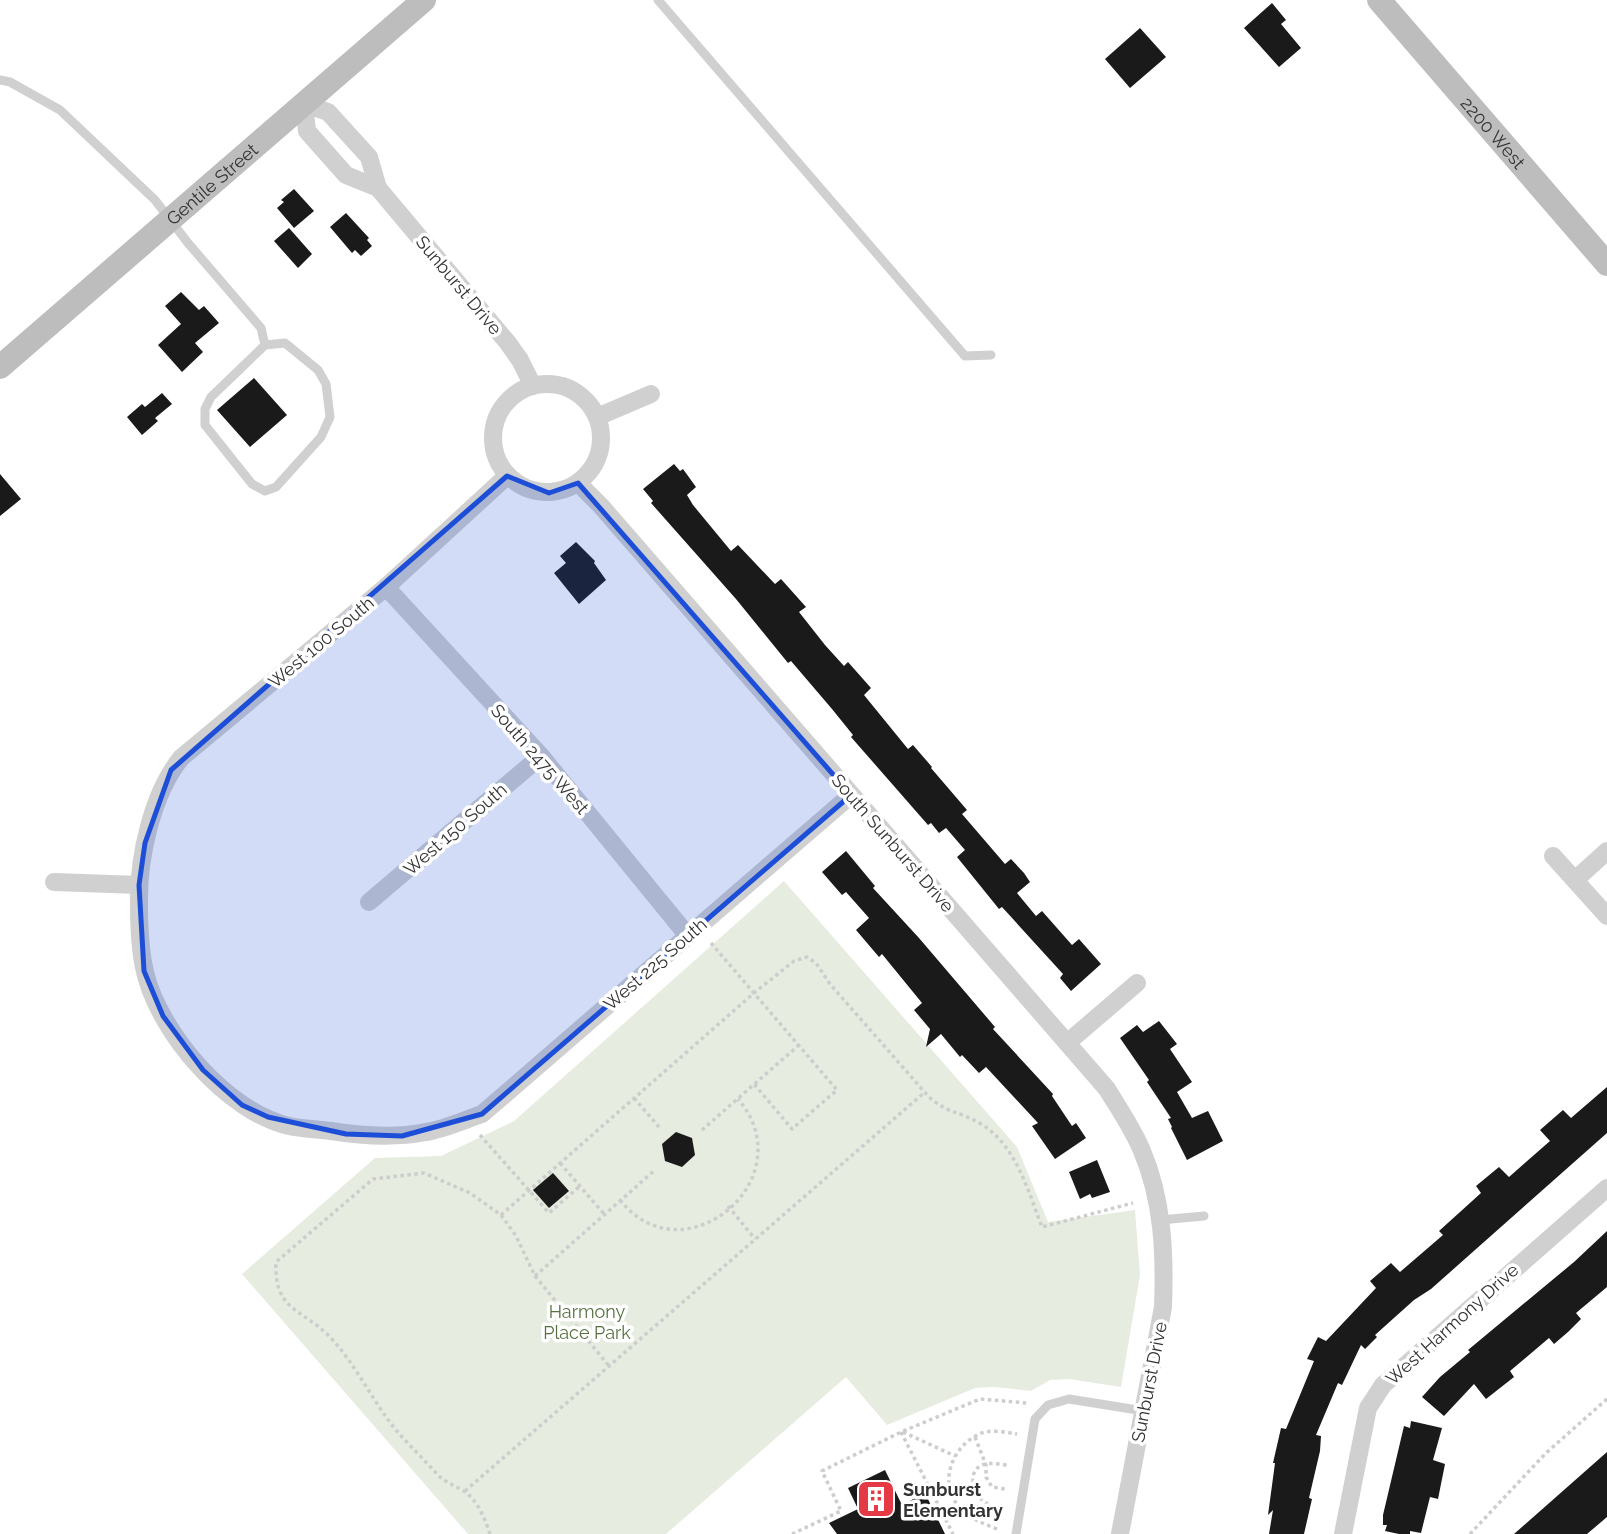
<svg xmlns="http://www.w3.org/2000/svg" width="1607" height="1534" font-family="Raleway,sans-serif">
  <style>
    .green { fill: #e6ecdf }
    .building { fill: #1a1a1a }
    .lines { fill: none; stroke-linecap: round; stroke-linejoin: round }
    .path { stroke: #cdcdcd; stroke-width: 3.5; stroke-dasharray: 3.5 3.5; stroke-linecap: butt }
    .lane { stroke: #d0d0d0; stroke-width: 9 }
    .street { stroke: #d0d0d0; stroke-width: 18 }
    .secondary { stroke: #bdbdbd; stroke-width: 24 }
    .marked { fill: #1d4ed8; fill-opacity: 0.2; stroke: #1d4ed8; stroke-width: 5; stroke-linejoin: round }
    .labels { text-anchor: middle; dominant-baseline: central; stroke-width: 7; stroke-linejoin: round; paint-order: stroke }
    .street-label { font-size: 18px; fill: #333; stroke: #fff }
    .park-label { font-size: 18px; fill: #56703f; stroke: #fff }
    .poi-label { font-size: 18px; font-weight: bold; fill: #333; stroke: #fff; text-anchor: start }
  </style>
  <rect width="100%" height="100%" fill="#fff"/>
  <!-- green -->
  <polygon class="green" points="784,881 1017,1147 1048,1222 1135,1210 1140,1275 1121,1387 1069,1379 1050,1380 1031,1391 995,1387 975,1388 887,1425 846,1377 666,1534 468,1534 242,1274 375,1158 441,1156 514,1121"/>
  <!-- building -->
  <g class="building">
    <polygon points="1272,3 1286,20 1281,24 1301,48 1279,67 1244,28"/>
    <polygon points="1140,28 1166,57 1130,88 1105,59"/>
    <polygon points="294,189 314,211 294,228 277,208 284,202 281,200"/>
    <polygon points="346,213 369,238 367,240 372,246 361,256 355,250 352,253 330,227"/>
    <polygon points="289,228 312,254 298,268 274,241"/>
    <polygon points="181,292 199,310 204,306 219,323 195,343 203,352 182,372 158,345 181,324 165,306"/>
    <polygon points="254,378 287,415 250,447 217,410"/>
    <polygon points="162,393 172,404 155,418 158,421 142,435 127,417 142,404 145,407"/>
    <polygon points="674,464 680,471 683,469 696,487 687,495 693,505 731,551 738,545 775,584 781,579 806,607 799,612 825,645 844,666 848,662 871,688 864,695 908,749 913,745 932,767 931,768 967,810 962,814 1005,864 1011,859 1024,873 1030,882 1017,893 1036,916 1042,911 1072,945 1079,939 1101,964 1071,991 1060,978 1063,974 1002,907 999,909 957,857 965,850 946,828 939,833 931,823 928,825 851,737 853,735 832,709 791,661 788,663 736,599 651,503 653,501 643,489"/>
    <polygon points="0,474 21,499 0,516"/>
    <polygon points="576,542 595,561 594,563 606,580 579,604 554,573 566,563 560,556"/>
    <polygon points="846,851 875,886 873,888 919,938 995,1027 993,1029 1053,1094 1052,1096 1072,1126 1076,1123 1086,1138 1055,1159 1032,1126 1038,1123 986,1067 979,1073 962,1055 960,1057 941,1034 926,1047 930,1029 914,1010 922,1003 882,954 879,957 856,930 869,918 846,892 842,895 822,872"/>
    <polygon points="1159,1021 1177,1044 1170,1049 1192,1082 1177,1092 1192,1118 1208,1111 1223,1141 1187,1160 1171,1128 1172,1127 1168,1119 1171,1118 1147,1082 1149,1080 1120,1038 1137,1025 1143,1032"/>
    <polygon points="1607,1087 1607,1133 1431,1289 1414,1300 1375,1335 1377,1337 1365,1349 1361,1345 1342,1385 1338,1383 1316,1435 1321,1436 1320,1451 1309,1498 1312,1499 1304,1534 1269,1534 1273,1510 1268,1515 1275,1463 1273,1463 1281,1428 1286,1429 1314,1361 1307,1359 1318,1337 1326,1341 1376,1288 1370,1281 1391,1263 1400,1272 1443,1235 1439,1231 1481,1193 1476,1186 1499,1167 1509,1177 1550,1141 1540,1130 1563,1110 1571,1118"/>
    <polygon points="676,1132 692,1138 695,1155 682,1167 665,1161 662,1144"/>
    <polygon points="1097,1160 1110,1192 1092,1198 1090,1194 1080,1199 1069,1172"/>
    <polygon points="553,1173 569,1191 549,1208 533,1190"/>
    <polygon points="1607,1231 1607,1287 1576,1313 1581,1319 1568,1332 1554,1344 1549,1338 1510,1371 1514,1377 1486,1399 1474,1384 1444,1416 1422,1397 1440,1377 1470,1352 1468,1350 1574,1262"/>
    <polygon points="1411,1421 1442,1428 1433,1460 1445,1464 1438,1499 1430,1497 1421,1533 1410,1531 1410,1534 1399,1534 1385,1531 1387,1525 1383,1525 1383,1515 1404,1426 1410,1428"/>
    <polygon points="1607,1452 1607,1517 1587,1534 1514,1534"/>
    <polygon points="885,1470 902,1505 925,1493 945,1534 837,1534 829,1523 858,1509 848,1488"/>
  </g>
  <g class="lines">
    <!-- path -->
    <g class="path">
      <polyline points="711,943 837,1090 792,1129 754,1084"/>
      <polyline points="634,1098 659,1127"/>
      <polyline points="702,1130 799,1045"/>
      <polyline points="480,1135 549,1213 580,1186"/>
      <polyline points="560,1163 604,1214"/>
      <path d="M 620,1200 C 684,1281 806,1178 738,1099"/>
      <polyline points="728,1206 755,1239"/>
      <path d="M 501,1215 L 754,993 L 794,961 L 807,957 L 816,963 L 830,984 L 928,1096 C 947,1114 960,1111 981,1124 C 1016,1145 1028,1191 1042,1227 L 1133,1203"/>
      <polyline points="535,1276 655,1170"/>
      <polyline points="901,1432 953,1534"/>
      <polyline points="903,1432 955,1456"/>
      <polyline points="975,1437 986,1465 986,1477 992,1487 1005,1489"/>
      <polyline points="465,1491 925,1092"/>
      <polyline points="932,1493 951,1491"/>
      <path d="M 1001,1510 C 995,1507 985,1504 981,1499 C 972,1490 968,1471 982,1465 C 990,1462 1002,1464 1010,1466"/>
      <polyline points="942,1512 958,1506"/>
      <path d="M 997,1529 C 983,1523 969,1519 959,1507 C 938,1482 952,1447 979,1434 C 990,1429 1005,1432 1017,1434"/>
      <path d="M 490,1534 C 485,1519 477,1498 462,1490 C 452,1484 444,1482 436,1473 C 421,1456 403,1440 389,1421 C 369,1394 352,1359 328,1335 C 300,1308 274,1310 276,1262 L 373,1179 L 424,1173 L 470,1193 L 501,1215 L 516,1236 L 535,1276 L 609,1366"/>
      <polyline points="792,1534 841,1511 822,1471 901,1432 980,1399 1027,1403"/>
      <polyline points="1470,1534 1546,1453 1607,1399"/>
    </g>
    <!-- lane -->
    <g class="lane">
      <polyline points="658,0 965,356 991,355"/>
      <polyline points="0,80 10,82 60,110 155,200 188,243 261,328 265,345 211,397 205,409 205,425 252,484 265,491 276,487 321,437 330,417 326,384 318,370 285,343 265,345"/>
      <polyline points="1160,1220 1204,1216"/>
      <polyline points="1016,1534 1035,1419 1048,1405 1069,1399 1144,1411"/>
    </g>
    <!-- street -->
    <g class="street">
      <polyline points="378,188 346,175 307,131 304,104 328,112 369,157 378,188 508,343 520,360 533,386"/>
      <circle cx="547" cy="438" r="54"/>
      <polyline points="597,417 651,394"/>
      <path d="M 507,476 L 386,587 L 181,758 C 152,794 138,858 139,904 C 139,926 140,951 145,972 C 159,1032 227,1112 289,1126 C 302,1129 317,1129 331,1131 C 362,1136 395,1138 426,1132 C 445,1129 464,1120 482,1114 L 851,795"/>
      <path d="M 578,483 L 601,506 L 1107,1089 C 1119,1109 1133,1129 1142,1151 C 1163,1200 1165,1255 1163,1307 L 1120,1534"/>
      <polyline points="386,587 541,756 688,936"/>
      <polyline points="1553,856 1607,916"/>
      <polyline points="1575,880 1607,851"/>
      <polyline points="54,882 139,885"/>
      <polyline points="369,902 541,756"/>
      <polyline points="1067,1043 1137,983"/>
      <polyline points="1343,1534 1368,1408 1383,1385 1607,1188"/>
    </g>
    <!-- secondary -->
    <g class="secondary">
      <path id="s1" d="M 1379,0 L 1607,264"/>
      <path id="s2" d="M 0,367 L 424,0"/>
    </g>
  </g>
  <!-- marked area -->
  <path class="marked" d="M 507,476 L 549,493 L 578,483 L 851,795 L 482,1114 L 402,1136 L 346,1134 L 268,1117 L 242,1105 L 203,1070 L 163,1016 L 144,971 L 139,885 L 145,843 L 171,770 Z"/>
  <!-- icons -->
  <defs>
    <symbol id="building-square" viewBox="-11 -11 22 22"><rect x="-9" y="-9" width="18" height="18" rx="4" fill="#e63946" stroke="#fff"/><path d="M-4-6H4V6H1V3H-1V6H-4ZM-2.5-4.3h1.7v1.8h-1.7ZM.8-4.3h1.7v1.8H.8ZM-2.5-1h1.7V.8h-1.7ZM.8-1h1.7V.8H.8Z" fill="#fff"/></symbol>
  </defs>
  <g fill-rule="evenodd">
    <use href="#building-square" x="854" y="1477" width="44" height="44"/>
  </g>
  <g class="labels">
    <!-- street labels -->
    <g class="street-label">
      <text stroke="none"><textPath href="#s1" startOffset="175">2200 West</textPath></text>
      <text stroke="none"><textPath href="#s2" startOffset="280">Gentile Street</textPath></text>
      <text transform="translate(459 285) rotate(50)">Sunburst Drive</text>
      <text transform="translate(321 642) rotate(-40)">West 100 South</text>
      <text transform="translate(540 759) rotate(49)">South 2475 West</text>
      <text transform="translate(455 829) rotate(-41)">West 150 South</text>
      <text transform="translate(893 843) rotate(49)">South Sunburst Drive</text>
      <text transform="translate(655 964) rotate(-41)">West 225 South</text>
      <text transform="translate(1452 1324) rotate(-42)">West Harmony Drive</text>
      <text transform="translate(1149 1382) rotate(-79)">Sunburst Drive</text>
    </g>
    <!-- park labels -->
    <g class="park-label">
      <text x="587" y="1311">Harmony<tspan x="587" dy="21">Place Park</tspan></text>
    </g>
    <!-- poi labels -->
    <g class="poi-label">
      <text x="903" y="1489">Sunburst<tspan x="903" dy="21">Elementary</tspan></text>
    </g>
  </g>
</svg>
